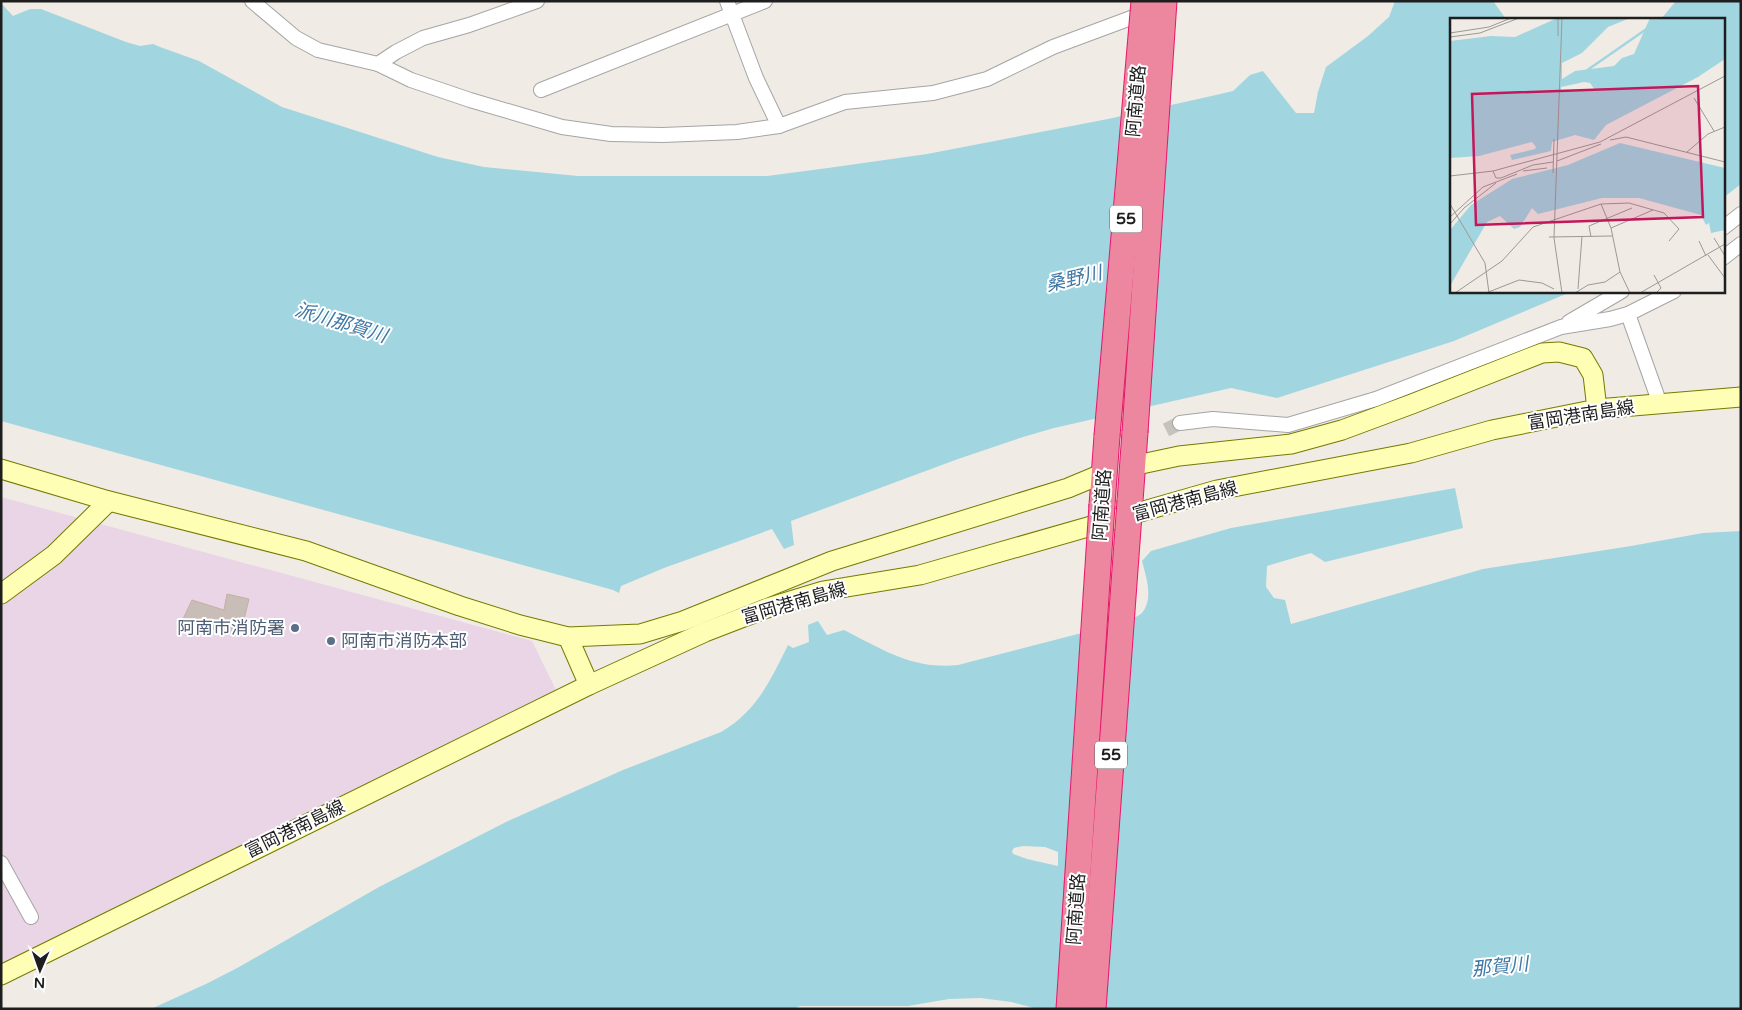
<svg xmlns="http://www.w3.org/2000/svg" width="1742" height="1010" font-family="'Varela Round','Noto Sans JP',sans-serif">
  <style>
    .industrial { fill: #ead5e7 }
    .water { fill: #a1d6e1; fill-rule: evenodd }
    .building { fill: #c8bdb7; stroke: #c3b1a5 }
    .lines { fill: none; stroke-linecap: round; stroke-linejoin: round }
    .street-tunnel { stroke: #c6c2bc; stroke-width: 14; stroke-dasharray: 14 7; stroke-linecap: butt }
    .street-casing { stroke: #a5a5a5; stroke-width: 16 }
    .secondary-casing { stroke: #747b00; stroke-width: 21 }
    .highway-casing { stroke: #e8176a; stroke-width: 27 }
    .street { stroke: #fff; stroke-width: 14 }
    .secondary { stroke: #fefeb4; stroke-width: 19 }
    .highway { stroke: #ed869f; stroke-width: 25 }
    .highway-bridge-casing { stroke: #e8176a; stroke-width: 27; stroke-linecap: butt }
    .highway-bridge { stroke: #ed869f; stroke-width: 25 }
    .service-dot { fill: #5c6f8a; stroke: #fff; stroke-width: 2 }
    .labels { text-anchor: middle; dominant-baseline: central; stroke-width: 4; stroke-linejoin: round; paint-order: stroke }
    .shield { fill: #fff; stroke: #626262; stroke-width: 1 }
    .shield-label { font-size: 16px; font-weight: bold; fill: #1e1e1e }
    .street-label { font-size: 18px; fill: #1e1e1e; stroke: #fff }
    .service-label { font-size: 18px; fill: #4e5e75; stroke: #fff; text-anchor: end }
    .water-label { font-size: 19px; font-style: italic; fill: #3f78a5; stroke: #fff }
    .inset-river { fill: none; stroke: #a1d6e1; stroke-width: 2.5 }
    .inset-road { fill: none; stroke: #9c9995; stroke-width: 1 }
    .view { fill: #c2185b; fill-opacity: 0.15; stroke: #c2185b; stroke-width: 2.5 }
    .inset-edge { fill: none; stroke: #1e1e1e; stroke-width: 2.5 }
  </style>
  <rect width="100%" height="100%" fill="#f0ebe4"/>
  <!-- industrial -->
  <polygon class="industrial" points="1,497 532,641 557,692 1,966"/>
  <!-- water -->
  <g class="water">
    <polygon points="1,1 4,1 1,3 13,16 30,9 41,9 126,42 140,46 153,44 160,47 199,61 282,107 438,157 484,167 578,176 767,176 828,168 927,154 1108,119 1216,95 1233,91 1250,75 1263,71 1296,113 1314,113 1318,92 1326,67 1368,36 1389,17 1395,1 1493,1 1506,19 1451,19 1451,291 1573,291 1454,341 1277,398 1231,388 1054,428 1023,437 958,459 791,521 794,545 784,549 772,529 664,568 621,586 619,593 613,590 570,578 1,421"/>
    <polygon points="1676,1 1741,1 1741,184 1723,198 1723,19 1661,19"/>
    <path d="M 1455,488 L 1463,528 L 1325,562 L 1311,553 L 1267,566 L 1266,587 L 1274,598 L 1285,600 L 1291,624 L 1483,569 L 1631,546 L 1703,533 L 1741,531 L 1741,1009 L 1038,1009 L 1011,1002 L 981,998 L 949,999 L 908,1006 L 800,1006 L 793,1009 L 151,1009 L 208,983 L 239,967 L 379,887 L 506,822 L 623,770 L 721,732 C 757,711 770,681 788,645 L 793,648 L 809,642 L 808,625 L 818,621 L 827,635 L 844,630 C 882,649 913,670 958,665 L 1128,621 C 1133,618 1139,616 1142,613 C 1154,598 1146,577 1142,561 L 1151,551 L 1231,528 ZM 1023,846 L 1045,847 L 1058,852 L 1058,866 L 1027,859 L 1013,854 L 1012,851 L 1014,848 Z"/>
  </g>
  <!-- building -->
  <polygon class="building" points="227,594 249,599 240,636 182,621 192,600 224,610"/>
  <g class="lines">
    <!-- street-tunnel -->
    <polyline class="street-tunnel" points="1166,430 1180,423"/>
    <defs>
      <g id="street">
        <polyline points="252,1 296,38 318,50 378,64 411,80 470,100 562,127 611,134 663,135 737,132 779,126 845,102 933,93 987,79 1053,47 1147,12"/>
        <polyline points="727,1 756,78 779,126"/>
        <polyline points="378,64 396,52 423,38 469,25 537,1"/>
        <polyline points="541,90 765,1"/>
        <polyline points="1723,228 1741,214"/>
        <polyline points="1723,258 1741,244"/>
        <polyline points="1628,314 1660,404"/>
        <polyline points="1569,322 1622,291"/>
        <polyline points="1180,423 1213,419 1288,425 1376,399 1561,327 1610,319 1628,314 1674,291"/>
        <polyline points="1,863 31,917"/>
      </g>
      <g id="secondary">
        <polyline points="1132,466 1179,456 1291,444 1342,430 1412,404 1542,353 1559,352 1583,358 1593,375 1597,409"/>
        <polyline points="1,469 109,501 306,551 460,606 520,625 568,637 640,634 683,621 832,561 1068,488 1104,473"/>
        <polyline points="1,594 54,555 109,501"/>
        <polyline points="568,637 589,685"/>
        <polyline points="1,975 589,685 705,632 767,608 823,591 920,575 1217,490 1411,453 1492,430 1597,409 1741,397"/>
      </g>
      <g id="highway">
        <polyline points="1130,501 1135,432"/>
        <polyline points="1102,505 1107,436"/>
      </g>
    </defs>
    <!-- street casing -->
    <use href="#street" class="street-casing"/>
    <!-- secondary casing -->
    <use href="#secondary" class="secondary-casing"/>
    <!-- highway casing -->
    <use href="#highway" class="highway-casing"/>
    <!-- street -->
    <use href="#street" class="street"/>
    <!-- secondary -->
    <use href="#secondary" class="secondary"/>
    <!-- highway -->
    <use href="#highway" class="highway"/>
    <defs>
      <g id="highway-bridge">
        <polyline points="1135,432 1164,1"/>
        <polyline points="1107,436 1144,1"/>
        <polyline points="1069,1009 1102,505"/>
        <polyline points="1093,1009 1130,501"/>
      </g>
    </defs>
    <!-- highway-bridge casing -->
    <use href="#highway-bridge" class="highway-bridge-casing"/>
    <!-- highway-bridge -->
    <use href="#highway-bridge" class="highway-bridge"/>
  </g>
  <!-- markers -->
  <g class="service-dot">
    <circle cx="295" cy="628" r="5"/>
    <circle cx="331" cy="641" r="5"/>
  </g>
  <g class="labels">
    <!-- shield labels -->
    <g class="shield">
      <rect x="1110" y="205.5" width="32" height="27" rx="4"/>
      <rect x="1095" y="741.5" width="32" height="27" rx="4"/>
    </g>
    <g class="shield-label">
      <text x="1126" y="219">55</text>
      <text x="1111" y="755">55</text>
    </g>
    <!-- street labels -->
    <g class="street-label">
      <text transform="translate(1136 101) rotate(-85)">阿南道路</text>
      <text transform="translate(1581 415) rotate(-9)">富岡港南島線</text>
      <text transform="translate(1185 501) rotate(-15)">富岡港南島線</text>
      <text transform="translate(1102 505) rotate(-86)">阿南道路</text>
      <text transform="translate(794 603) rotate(-16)">富岡港南島線</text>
      <text transform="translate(295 829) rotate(-26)">富岡港南島線</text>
      <text transform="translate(1076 909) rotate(-86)">阿南道路</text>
    </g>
    <!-- service labels -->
    <g class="service-label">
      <text x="285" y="628">阿南市消防署</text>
      <text x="341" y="641" text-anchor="start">阿南市消防本部</text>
    </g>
    <!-- water labels -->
    <g class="water-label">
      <text transform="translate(1074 279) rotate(-13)">桑野川</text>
      <text transform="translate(341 323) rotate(17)">派川那賀川</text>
      <text transform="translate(1500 967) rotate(-6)">那賀川</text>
    </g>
  </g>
  <!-- overview -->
  <g transform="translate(1450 18)">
    <rect width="275" height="275" fill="#f0ebe4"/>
    <path d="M 180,0 L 158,9 L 132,35 L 112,45 L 112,61 L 125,53 L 164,48 L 172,40 L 184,36 L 200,0 L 275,0 L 275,41 L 248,59 L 156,107 L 144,122 L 125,117 L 102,124 L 101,133 L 62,142 L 60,137 L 85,131 L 86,129 L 82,124 L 29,138 L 0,140 L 0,23 L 41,18 L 65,19 L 105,1 ZM 134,64 L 140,65 L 145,72 L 111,72 L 111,69 ZM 170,125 L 275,150 L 275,212 L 261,215 L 259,205 L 256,207 L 251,197 L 189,180 L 152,180 L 88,196 L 82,190 L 70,209 L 64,211 L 50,198 L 37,204 L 0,268 L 0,212 L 21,187 L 62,161 L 118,147 Z" fill="#a1d6e1" fill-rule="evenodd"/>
    <path class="inset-river" d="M 136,53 L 198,10"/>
    <path class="inset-road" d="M 108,0 L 108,18M 112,0 L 104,220 L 112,275M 0,15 L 39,9 L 61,0M 0,19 L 30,15 L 69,0M 244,80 L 264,113M 160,122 L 176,119 L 275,144M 237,134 L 258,116 L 275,109M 107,143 L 151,126M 43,153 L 46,160 L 51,160 L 83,147 L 103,144M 73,153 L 97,150M 103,155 L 104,121M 0,158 L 43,153 L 150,124 L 275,58M 0,186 L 35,245 L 39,275M 151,186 L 161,210 L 170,254 L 180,275M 0,199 L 33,169 L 67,156M 0,206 L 14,190 L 46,165M 161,210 L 203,192M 99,219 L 162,218M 141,219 L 139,208 L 182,190M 264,220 L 275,238M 249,223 L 256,238M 258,237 L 275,260M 204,257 L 211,270 L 207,274M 128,271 L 132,218M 5,275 L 52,243 L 83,209 L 151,186 L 179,185 L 214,195 L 229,211 L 219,223M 36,275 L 69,262 L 92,265 L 104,271M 125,275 L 138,267 L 155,264 L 170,254M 190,275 L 275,226"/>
    <path class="view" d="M 248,68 L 253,199 L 26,207 L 22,76 Z"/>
    <rect width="275" height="275" class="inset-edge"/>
  </g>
  <!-- border -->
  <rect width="1742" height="1010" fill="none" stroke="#1e1e1e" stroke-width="5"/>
  <!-- north arrow -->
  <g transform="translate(40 970) rotate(182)" stroke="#ffffff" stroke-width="4" paint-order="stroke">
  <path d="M0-4L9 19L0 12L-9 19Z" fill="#1e1e1e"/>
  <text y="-8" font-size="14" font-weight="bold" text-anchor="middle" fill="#1e1e1e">N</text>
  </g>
</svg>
